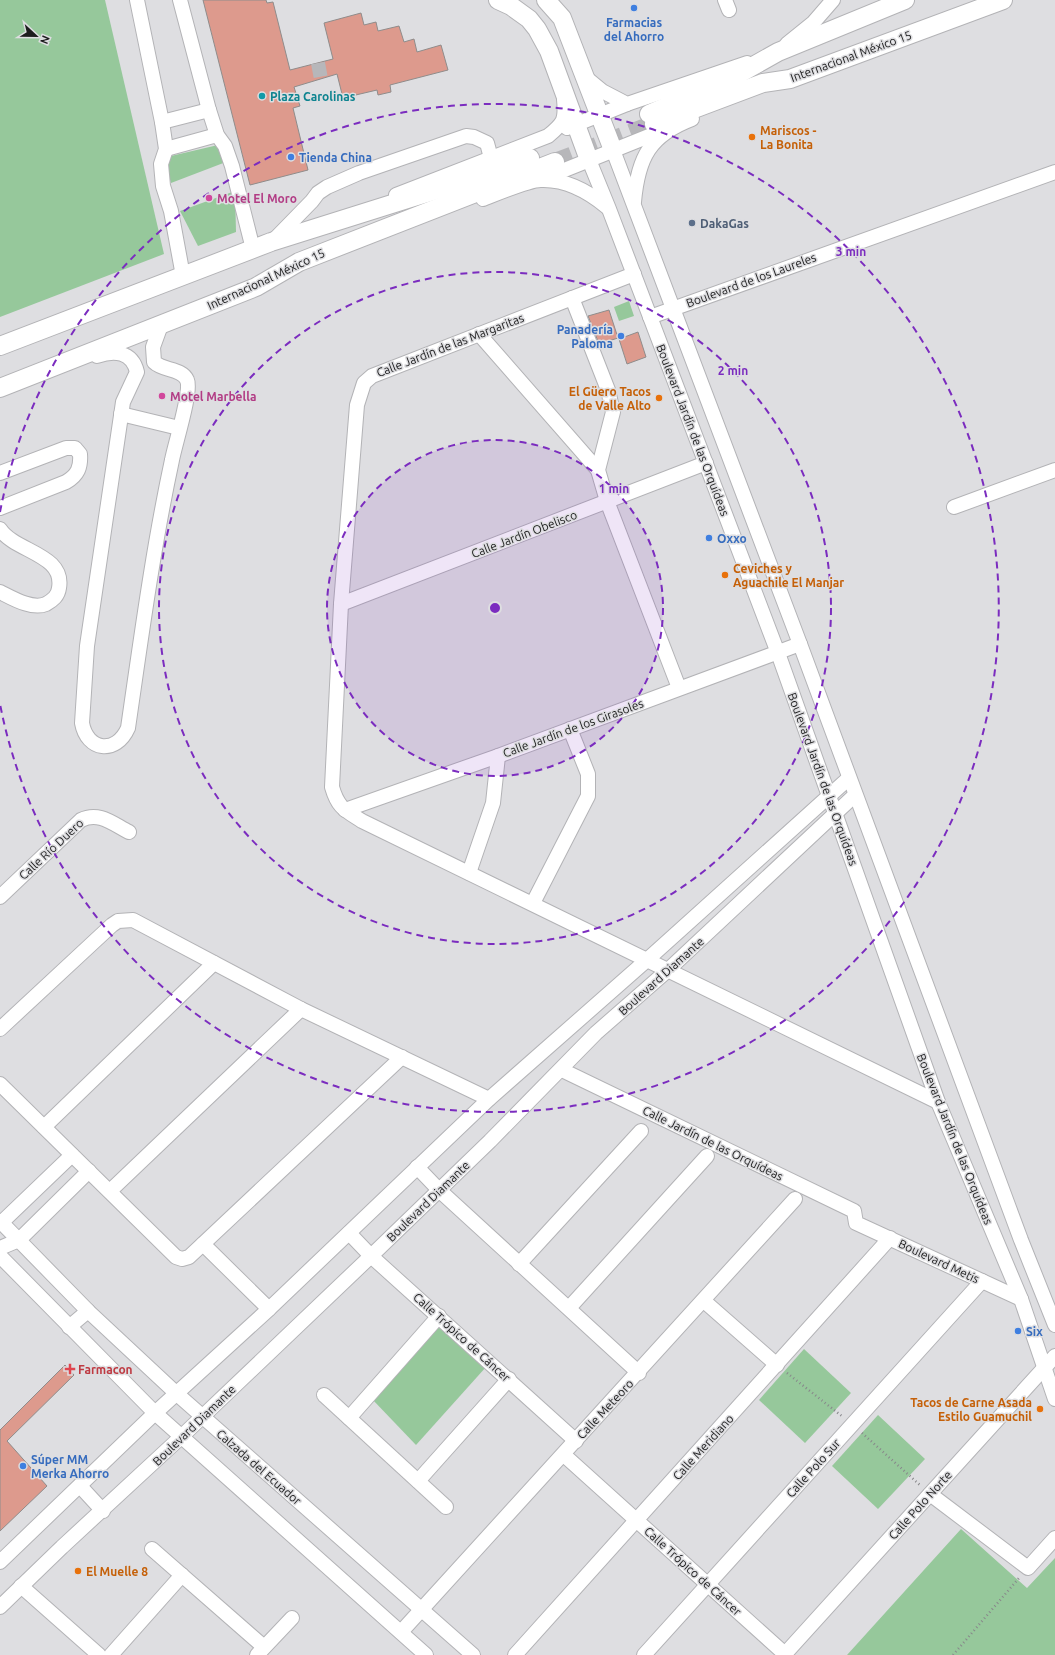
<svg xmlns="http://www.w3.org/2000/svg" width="1055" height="1655" font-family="Ubuntu,sans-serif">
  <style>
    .green { fill: #96c89b }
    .building { fill: #dd9a8d; stroke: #8f8c8b }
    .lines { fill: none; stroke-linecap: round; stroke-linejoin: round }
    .minor-tunnel { stroke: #b7b7ba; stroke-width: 14; stroke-dasharray: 14 7; stroke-linecap: butt }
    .major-tunnel { stroke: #b7b7ba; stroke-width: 18; stroke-dasharray: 18 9; stroke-linecap: butt }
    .minor-casing { stroke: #b3b3b6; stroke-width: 16 }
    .major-casing { stroke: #b3b3b6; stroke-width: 20 }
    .path { stroke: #87878a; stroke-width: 2.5; stroke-dasharray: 1 3; stroke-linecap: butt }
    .minor { stroke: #fff; stroke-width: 14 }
    .major { stroke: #fff; stroke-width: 18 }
    .ring { fill: none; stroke: #7b2cbf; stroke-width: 2; stroke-dasharray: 7 5 }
    .shop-dot { fill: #3f7fe0; stroke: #dedee1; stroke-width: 1.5 }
    .culture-dot { fill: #0f9aa8; stroke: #dedee1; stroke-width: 1.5 }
    .food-dot { fill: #e8710a; stroke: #dedee1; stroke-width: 1.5 }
    .hotel-dot { fill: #d1479c; stroke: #dedee1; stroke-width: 1.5 }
    .service-dot { fill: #5c6f8a; stroke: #dedee1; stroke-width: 1.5 }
    .health-dot { fill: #e0444e; stroke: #dedee1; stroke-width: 1.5 }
    .labels { text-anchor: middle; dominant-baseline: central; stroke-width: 3; stroke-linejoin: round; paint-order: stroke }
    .shop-label { font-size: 12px; font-weight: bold; fill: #366cbe; stroke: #dedee1; text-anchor: start }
    .street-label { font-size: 12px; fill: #1d1d1e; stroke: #dedee1 }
    .culture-label { font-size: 12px; font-weight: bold; fill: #0d838f; stroke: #dedee1; text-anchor: start }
    .food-label { font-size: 12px; font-weight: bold; fill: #c56008; stroke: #dedee1; text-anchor: start }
    .hotel-label { font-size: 12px; font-weight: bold; fill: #b23c85; stroke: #dedee1; text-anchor: start }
    .service-label { font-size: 12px; font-weight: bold; fill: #4e5e75; stroke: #dedee1; text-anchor: start }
    .health-label { font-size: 12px; font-weight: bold; fill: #be3a42; stroke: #dedee1; text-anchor: start }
    .centre { fill: #7b2cbf; stroke: #dedee1; stroke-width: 2 }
    .ring-label { font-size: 12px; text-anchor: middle; font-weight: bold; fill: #7b2cbf; stroke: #dedee1; stroke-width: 3; stroke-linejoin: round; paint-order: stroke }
  </style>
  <rect width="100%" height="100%" fill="#dedee1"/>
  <!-- green -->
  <g class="green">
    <polygon points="0,0 105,0 164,254 0,317"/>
    <polygon points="218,145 226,162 171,183 166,166 171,156"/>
    <polygon points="235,191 236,232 198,246 180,211"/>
    <polygon points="629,301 634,316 619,321 614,307"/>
    <polygon points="440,1326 486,1367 416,1445 372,1399"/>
    <polygon points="804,1349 851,1393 805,1443 759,1400"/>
    <polygon points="878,1415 925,1459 878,1509 832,1466"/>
    <polygon points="961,1529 1027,1588 1055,1558 1055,1655 847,1655"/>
  </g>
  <!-- building -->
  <g class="building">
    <polygon points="203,0 266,0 267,3 273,2 290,70 333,59 324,23 361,13 364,25 376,22 378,31 399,26 404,42 414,39 417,52 441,45 448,70 390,85 391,92 378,95 377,90 343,98 337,74 294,87 300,106 293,108 308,170 250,185"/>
    <polygon points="609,310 618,338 599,344 588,316"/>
    <polygon points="638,332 646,357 627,364 619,339"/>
    <polygon points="65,1365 74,1375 7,1441 47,1486 0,1531 0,1430"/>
  </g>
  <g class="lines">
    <!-- minor-tunnel -->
    <polyline class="minor-tunnel" points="318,63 321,79"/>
    <!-- major-tunnel -->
    <polyline class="major-tunnel" points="555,162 654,124"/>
    <defs>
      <g id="minor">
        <polyline points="137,0 162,122 166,149 161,164 163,186 171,211 183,276"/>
        <polyline points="180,0 209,110 217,135 225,146 232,166 253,249"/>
        <polyline points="725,0 729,10"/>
        <polyline points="787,44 813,23 833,0"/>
        <polyline points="585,77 602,91 627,104 747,63"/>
        <polyline points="162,122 209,110"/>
        <polyline points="567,128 627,104"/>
        <polyline points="166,149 217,135"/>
        <polyline points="613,150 800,644 1021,1240 1055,1325"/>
        <polyline points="589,160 609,209 778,653 938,1102 1021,1299 1055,1399"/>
        <polyline points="542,179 664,130"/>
        <path d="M 396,195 L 548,136 C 564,123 566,120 564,99"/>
        <path d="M 483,199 C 496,194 529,180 541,180 C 566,179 589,192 607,207"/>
        <path d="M 634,202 C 638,157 650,135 692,119"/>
        <polyline points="272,242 312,201 318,193 327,187 359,173 466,136 474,137 487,143 491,158"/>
        <path d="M 634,274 L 372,376 L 364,383 L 357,405 L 341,604 L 332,787 C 338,808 345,810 362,821 L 938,1102"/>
        <polyline points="572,298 608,390 613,412 598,470 607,501 679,688"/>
        <polyline points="650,317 1055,172"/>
        <polyline points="479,334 598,470"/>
        <path d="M 97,356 C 114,350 132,351 137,372 L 123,402 L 87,646 L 82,723 C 87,751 116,755 128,728 C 141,639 153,548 172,460 C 175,444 192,391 187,380 C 182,368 163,371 154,362 L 153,347 L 161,325"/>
        <polyline points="121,414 179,428"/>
        <path d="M 0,473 L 66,448 L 75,448 L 80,454 C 81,467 78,475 66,482 L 0,508"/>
        <polyline points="954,507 1055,470"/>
        <path d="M 0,529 C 15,552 65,554 59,588 C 58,596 53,600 46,604 C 32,610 12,598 0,592"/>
        <polyline points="341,604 706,463"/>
        <polyline points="345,810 498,756 800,644"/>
        <polyline points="469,873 493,803 498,756"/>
        <path d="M 0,897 L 81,820 C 99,811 113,824 129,832"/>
        <polyline points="533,903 588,796 588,774 570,729"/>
        <polyline points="0,1029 112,925 118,921 133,920 301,1009 489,1099"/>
        <polyline points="562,1070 854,1211 856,1223 1021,1299"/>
        <polyline points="0,1084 176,1257 182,1259 189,1257 402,1057"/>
        <polyline points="44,1127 214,963"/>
        <polyline points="417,1167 439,1190 639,1373"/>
        <polyline points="110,1191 301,1009"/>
        <polyline points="0,1221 88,1311 177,1394 473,1655"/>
        <polyline points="0,1224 72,1155"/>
        <polyline points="349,1233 371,1256 576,1441"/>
        <polyline points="203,1244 269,1309"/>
        <polyline points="0,1248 19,1240 89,1171"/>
        <polyline points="0,1256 155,1413 426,1655"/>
        <polyline points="519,1264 641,1131"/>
        <polyline points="704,1301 777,1365"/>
        <polyline points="569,1308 707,1156"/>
        <polyline points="69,1327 88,1311"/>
        <polyline points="324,1395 446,1507"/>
        <polyline points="349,1418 439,1316"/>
        <polyline points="564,1455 786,1655"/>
        <polyline points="418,1481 509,1379"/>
        <polyline points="80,1486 103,1511"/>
        <polyline points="930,1494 1028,1568 1055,1538"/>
        <polyline points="152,1549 264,1647"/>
        <polyline points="0,1562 155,1413 269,1309 489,1099 648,959 849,778"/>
        <polyline points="21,1586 99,1655"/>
        <polyline points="0,1607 62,1547 181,1437 371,1256 490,1141 596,1033 668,970 855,795"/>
        <polyline points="401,1632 795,1199"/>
        <polyline points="111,1655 182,1575"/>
        <polyline points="257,1655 292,1618"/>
        <polyline points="515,1655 890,1238"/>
        <polyline points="644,1655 982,1281"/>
        <polyline points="784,1655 1055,1356"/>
      </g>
      <g id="major">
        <polyline points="498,0 511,6 529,19 537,29 549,51 589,160"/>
        <polyline points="546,0 562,18 613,150"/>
        <polyline points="649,114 730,79 778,52 905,0"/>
        <polyline points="654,124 763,83 790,79 1003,0"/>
        <polyline points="0,346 271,242 430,192 530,158"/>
        <polyline points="0,388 256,287 299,262 555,162"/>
      </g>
    </defs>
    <!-- minor casing -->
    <use href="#minor" class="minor-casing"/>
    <!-- major casing -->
    <use href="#major" class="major-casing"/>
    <!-- path -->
    <g class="path">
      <polyline points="787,1373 843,1417"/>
      <polyline points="862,1433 921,1486"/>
      <polyline points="953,1655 1019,1578"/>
    </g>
    <!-- minor -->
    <use href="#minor" class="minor"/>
    <!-- major -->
    <use href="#major" class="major"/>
  </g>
  <!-- distance rings -->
  <circle cx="495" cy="608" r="168" fill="#7b2cbf" fill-opacity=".12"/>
  <g class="ring">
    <circle cx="495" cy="608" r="168"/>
    <circle cx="495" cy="608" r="336"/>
    <path d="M0 512A504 504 0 1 1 0 704"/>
  </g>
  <!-- markers -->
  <g class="shop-dot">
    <circle cx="634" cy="8" r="4"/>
    <circle cx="291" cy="157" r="4"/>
    <circle cx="621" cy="336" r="4"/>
    <circle cx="709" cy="538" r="4"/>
    <circle cx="1018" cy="1331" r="4"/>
    <circle cx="23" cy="1466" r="4"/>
  </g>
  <circle class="culture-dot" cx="262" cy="96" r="4"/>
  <g class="food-dot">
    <circle cx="752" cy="137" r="4"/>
    <circle cx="659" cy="398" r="4"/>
    <circle cx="725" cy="575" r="4"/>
    <circle cx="1040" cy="1409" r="4"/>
    <circle cx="78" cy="1571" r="4"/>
  </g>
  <g class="hotel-dot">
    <circle cx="209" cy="198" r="4"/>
    <circle cx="162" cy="396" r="4"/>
  </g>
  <circle class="service-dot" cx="692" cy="223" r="4"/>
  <path class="health-dot" d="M68 1363h4v4h4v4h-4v4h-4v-4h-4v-4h4z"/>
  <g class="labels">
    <!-- shop labels -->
    <g class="shop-label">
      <text x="634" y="22" text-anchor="middle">Farmacias<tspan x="634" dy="14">del Ahorro</tspan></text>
      <text x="299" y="157">Tienda China</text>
      <text x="613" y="329" text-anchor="end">Panadería<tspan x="613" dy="14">Paloma</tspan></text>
      <text x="717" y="538">Oxxo</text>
      <text x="1026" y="1331">Six</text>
      <text x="31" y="1459">Súper MM<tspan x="31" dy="14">Merka Ahorro</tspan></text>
    </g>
    <!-- street labels -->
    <g class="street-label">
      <text transform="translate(851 56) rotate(-20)">Internacional México 15</text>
      <text transform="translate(266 279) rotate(-25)">Internacional México 15</text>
      <text transform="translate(751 280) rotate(-20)">Boulevard de los Laureles</text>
      <text transform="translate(450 345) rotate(-21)">Calle Jardín de las Margaritas</text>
      <text transform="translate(693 430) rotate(69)">Boulevard Jardín de las Orquídeas</text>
      <text transform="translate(524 534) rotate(-21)">Calle Jardín Obelisco</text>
      <text transform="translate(573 728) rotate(-20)">Calle Jardín de los Girasoles</text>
      <text transform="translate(823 779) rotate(70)">Boulevard Jardín de las Orquídeas</text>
      <text transform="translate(51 849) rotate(-43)">Calle Río Duero</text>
      <text transform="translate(661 976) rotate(-42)">Boulevard Diamante</text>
      <text transform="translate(955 1139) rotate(68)">Boulevard Jardín de las Orquídeas</text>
      <text transform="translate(713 1143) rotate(26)">Calle Jardín de las Orquídeas</text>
      <text transform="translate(428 1201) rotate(-44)">Boulevard Diamante</text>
      <text transform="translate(939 1261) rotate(25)">Boulevard Metis</text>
      <text transform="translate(462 1337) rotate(42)">Calle Trópico de Cáncer</text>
      <text transform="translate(605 1409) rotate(-47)">Calle Meteoro</text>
      <text transform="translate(194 1425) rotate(-44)">Boulevard Diamante</text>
      <text transform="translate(703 1447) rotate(-48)">Calle Meridiano</text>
      <text transform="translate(259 1467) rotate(41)">Calzada del Ecuador</text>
      <text transform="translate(813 1468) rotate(-48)">Calle Polo Sur</text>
      <text transform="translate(920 1505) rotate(-48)">Calle Polo Norte</text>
      <text transform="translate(693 1571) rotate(42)">Calle Trópico de Cáncer</text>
    </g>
    <!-- culture labels -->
    <g class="culture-label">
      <text x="270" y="96">Plaza Carolinas</text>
    </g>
    <!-- food labels -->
    <g class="food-label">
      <text x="760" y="130">Mariscos -<tspan x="760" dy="14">La Bonita</tspan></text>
      <text x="651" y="391" text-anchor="end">El Güero Tacos<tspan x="651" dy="14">de Valle Alto</tspan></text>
      <text x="733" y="568">Ceviches y<tspan x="733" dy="14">Aguachile El Manjar</tspan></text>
      <text x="1032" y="1402" text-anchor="end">Tacos de Carne Asada<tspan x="1032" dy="14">Estilo Guamuchil</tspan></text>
      <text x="86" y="1571">El Muelle 8</text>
    </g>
    <!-- hotel labels -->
    <g class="hotel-label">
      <text x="217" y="198">Motel El Moro</text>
      <text x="170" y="396">Motel Marbella</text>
    </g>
    <!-- service labels -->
    <g class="service-label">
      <text x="700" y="223">DakaGas</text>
    </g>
    <!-- health labels -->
    <g class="health-label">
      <text x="78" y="1369">Farmacon</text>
    </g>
  </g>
  <circle cx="495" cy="608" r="6" class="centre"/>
  <g class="ring-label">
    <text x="851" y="256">3 min</text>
    <text x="733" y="375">2 min</text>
    <text x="614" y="493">1 min</text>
  </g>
  <!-- north arrow -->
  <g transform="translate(36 36) rotate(112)" stroke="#dedee1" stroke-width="3" paint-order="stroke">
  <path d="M0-3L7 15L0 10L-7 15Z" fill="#1d1d1e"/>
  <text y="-6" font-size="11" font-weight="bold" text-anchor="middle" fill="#1d1d1e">N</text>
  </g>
</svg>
